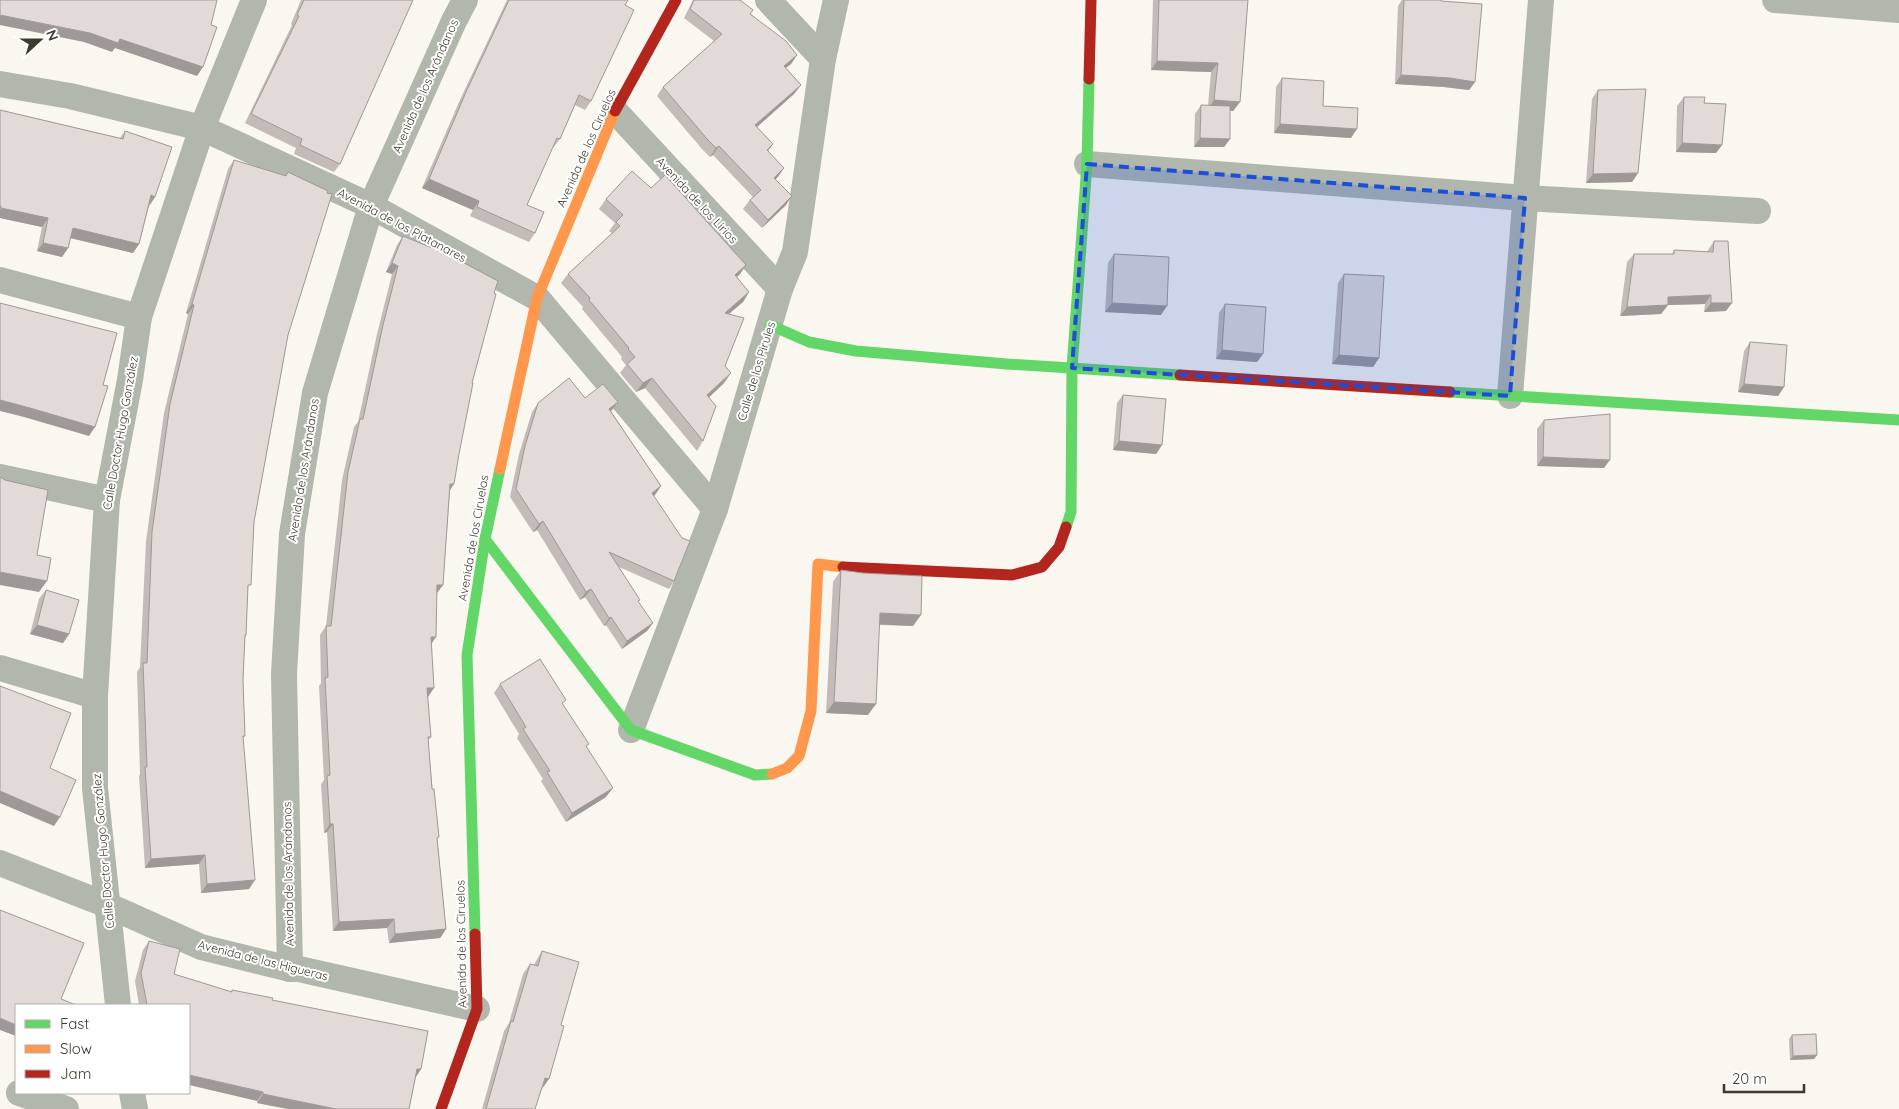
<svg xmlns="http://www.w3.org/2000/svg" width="1899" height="1109" font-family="Quicksand,sans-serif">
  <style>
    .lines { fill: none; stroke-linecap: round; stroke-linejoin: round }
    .street { stroke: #b2b7ad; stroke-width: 26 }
    .fast { stroke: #63d668; stroke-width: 11 }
    .slow { stroke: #ff974d; stroke-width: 11 }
    .jam { stroke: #b3261e; stroke-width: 11 }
    .wall { fill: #c2bbb8 }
    .shaded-wall { fill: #9e9996 }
    .building { fill: #e2dad6; stroke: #9e9996 }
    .marked { fill: #1d4ed8; fill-opacity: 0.2; stroke: #1d4ed8; stroke-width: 4; stroke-dasharray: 10 6; stroke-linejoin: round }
    .labels { text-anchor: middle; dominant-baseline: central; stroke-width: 4; stroke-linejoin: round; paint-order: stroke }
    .street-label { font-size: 12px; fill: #3f3a2f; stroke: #fff }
  </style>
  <rect width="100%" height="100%" fill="#f9f7f0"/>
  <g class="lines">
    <!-- street -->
    <g class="street">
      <polyline points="768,0 823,59"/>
      <polyline points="1775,0 1899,10"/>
      <polyline points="0,84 70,96 202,128 371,206 537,298 715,509"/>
      <polyline points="615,111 780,289"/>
      <polyline points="1087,164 1525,198 1758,211"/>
      <polyline points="0,280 139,317"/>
      <polyline points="1510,396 1541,0"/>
      <polyline points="0,477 107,500"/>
      <polyline points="0,668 95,696"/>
      <polyline points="631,730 715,509 780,289 795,252 823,59 836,0"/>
      <polyline points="0,863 107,905 201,947 290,969 299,969 477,1009"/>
      <polyline points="290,969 284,674 292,534 315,393 371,206 454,21 465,0"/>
      <polyline points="118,1005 95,788 95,696 107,500 130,380 139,317 202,128 254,0"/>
      <polyline points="19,1093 66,1109"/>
      <polyline points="132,1093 135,1109"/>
    </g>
    <!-- fast -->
    <g class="fast">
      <polyline points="770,325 809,342 856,351 1007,364 1180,375"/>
      <polyline points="1450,392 1899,420"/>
      <polyline points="1066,527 1071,512 1072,368 1087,164 1089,79"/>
      <polyline points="485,539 631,730 755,775 772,774"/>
      <polyline points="475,934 467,655 485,539 500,469"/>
    </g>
    <!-- slow -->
    <g class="slow">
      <polyline points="500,469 537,298 615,111"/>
      <polyline points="772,774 787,768 799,756 811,711 818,564 843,567"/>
    </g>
    <!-- jam -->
    <g class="jam">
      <polyline points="1089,79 1091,0"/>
      <polyline points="615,111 676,0"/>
      <polyline points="1180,375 1450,392"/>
      <polyline points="843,567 1012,575 1042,567 1059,547 1066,527"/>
      <polyline points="441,1109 477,1009 475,934"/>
    </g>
  </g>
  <!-- wall -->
  <g class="wall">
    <polygon points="301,0 413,0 340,164 334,172 294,154 296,148 245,123 292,25 291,24"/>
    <polygon points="507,0 628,0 625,5 591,101 585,110 575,105 560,139 553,148 552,148 527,205 535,233 529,242 470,216 473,210 422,188 459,102"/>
    <polygon points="693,0 740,0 751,14 797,55 791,64 786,68 801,85 794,94 757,127 773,144 768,152 784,168 776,179 786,205 762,228 743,209 750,200 753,197 713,155 710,157 702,149 657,96 663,87 714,41 684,18"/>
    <polygon points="1153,0 1248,0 1240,102 1233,111 1230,111 1230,139 1224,147 1194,147 1195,114 1201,105 1208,105 1211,72 1151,70"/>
    <polygon points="1402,0 1441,1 1475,82 1469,90 1444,87 1395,84 1398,6"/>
    <polygon points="1282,78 1323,106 1351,138 1274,133 1276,87"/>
    <polygon points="1598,90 1638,173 1632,182 1586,183 1592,99"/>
    <polygon points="1684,97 1704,103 1722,145 1716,153 1676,152 1677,106"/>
    <polygon points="0,110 120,138 125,131 155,197 149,206 139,244 133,253 71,238 68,248 62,257 37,251 42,227 0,218"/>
    <polygon points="234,160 285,176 288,172 288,335 254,522 248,590 246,635 245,638 243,680 245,736 243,738 249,889 201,893 199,864 145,868 139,776 140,774 137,672 140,667 146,541 164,413 188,314 186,313 228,169"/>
    <polygon points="651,188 746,265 740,274 737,277 749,292 743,302 729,314 724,383 709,397 703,441 697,451 645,388 636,392 620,373 626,365 621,359 622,357 582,309 583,307 561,283 568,274 612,233 609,231 615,223 599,209 606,199"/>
    <polygon points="403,236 494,293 472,383 450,491 443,585 437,593 432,643 427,697 431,737 428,741 446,929 440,938 389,943 387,928 333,931 327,832 324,833 321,784 324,780 319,686 321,683 320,635 326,626 342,480 354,427 358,422 377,334 392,274 386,272 397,245"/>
    <polygon points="1714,241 1726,311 1704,312 1705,304 1668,305 1661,314 1620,316 1627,262 1634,254 1672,254 1674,250 1707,252 1708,250"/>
    <polygon points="1114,254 1161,315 1105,312 1108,263"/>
    <polygon points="1344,274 1379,358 1373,367 1332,364 1338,283"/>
    <polygon points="1225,304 1263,354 1257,362 1216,359 1219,313"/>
    <polygon points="1750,342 1784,387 1778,396 1738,392 1744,351"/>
    <polygon points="1123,395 1162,445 1156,454 1113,450 1117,403"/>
    <polygon points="585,398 618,402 611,411 661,486 654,496 674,581 669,589 619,567 638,602 653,623 647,631 622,649 606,625 604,626 585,597 580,600 537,530 533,532 510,497 519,454 532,412 538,403"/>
    <polygon points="1544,420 1604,468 1537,466 1537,429"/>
    <polygon points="841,570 913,626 879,625 868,715 826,713 833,582"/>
    <polygon points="46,590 69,634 63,643 30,634 39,599"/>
    <polygon points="500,684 563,704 587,747 606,797 566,822 541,781 543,779 517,738 519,734 494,693"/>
    <polygon points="149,941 174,974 231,992 232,990 272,1000 421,1069 416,1077 409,1109 288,1109 257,1103 257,1101 189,1005 139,1005 135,981 143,950"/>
    <polygon points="542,951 542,1089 535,1109 482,1109 504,1031 509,1023 523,974 530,964 534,965 536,961"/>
    <polygon points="1792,1035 1817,1055 1814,1059 1790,1060 1789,1039"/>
  </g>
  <!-- shaded-wall -->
  <g class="shaded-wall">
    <polygon points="0,15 120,39 203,67 197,76 115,48 112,52 84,42 0,25"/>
    <polygon points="797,55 791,64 778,74 784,66"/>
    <polygon points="1157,61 1218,63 1211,72 1151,70"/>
    <polygon points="1401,75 1450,78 1475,82 1469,90 1444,87 1395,84"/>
    <polygon points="801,85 794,94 749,134 755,125"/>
    <polygon points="1214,100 1240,102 1233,111 1208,109"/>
    <polygon points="1280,124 1357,129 1351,138 1274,133"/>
    <polygon points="1200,138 1230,139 1224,147 1194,147"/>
    <polygon points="1682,143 1722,145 1716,153 1676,152"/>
    <polygon points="719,146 713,155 710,157 716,148"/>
    <polygon points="784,168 778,177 768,186 774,178"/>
    <polygon points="1638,173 1632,182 1586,183 1593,174"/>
    <polygon points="429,179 479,201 473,210 422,188"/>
    <polygon points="151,195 155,197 149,206"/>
    <polygon points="792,196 786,205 762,228 768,220"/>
    <polygon points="1,208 48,218 42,227 0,218 0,210"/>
    <polygon points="73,228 139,244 133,253 66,237"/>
    <polygon points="43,243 68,248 62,257 37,251"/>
    <polygon points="392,263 398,266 392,274 386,272"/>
    <polygon points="746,265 740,274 729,284 735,275"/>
    <polygon points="749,292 743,302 719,322 725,313"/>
    <polygon points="1711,295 1705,304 1668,305 1661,314 1620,316 1627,307 1668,297"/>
    <polygon points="1112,303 1167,306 1161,315 1105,312"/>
    <polygon points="1711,303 1732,303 1726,311 1704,312"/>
    <polygon points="192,304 194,305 188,314 186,313"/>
    <polygon points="1222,350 1263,354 1257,362 1216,359"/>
    <polygon points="1339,355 1379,358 1373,367 1332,364"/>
    <polygon points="731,373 724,383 701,405 707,395"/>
    <polygon points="652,378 645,388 636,392 643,383"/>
    <polygon points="1744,384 1784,387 1778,396 1738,392"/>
    <polygon points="0,400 30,408 95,427 89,436 24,417 0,411"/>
    <polygon points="618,402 612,410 603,417 609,409"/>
    <polygon points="1119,441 1162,445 1156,454 1113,450"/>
    <polygon points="1543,457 1610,460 1604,468 1537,466"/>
    <polygon points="450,484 454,484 448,493"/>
    <polygon points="661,486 655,495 646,502 652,493"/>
    <polygon points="543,521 537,530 533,532 539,524"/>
    <polygon points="0,572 47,581 39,592 0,585"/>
    <polygon points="437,585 443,585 436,594"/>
    <polygon points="591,589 585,597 580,600 586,592"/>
    <polygon points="880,613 921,615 913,626 872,624"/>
    <polygon points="611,617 606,625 604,626 609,618"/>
    <polygon points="653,623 647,631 622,649 627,641"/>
    <polygon points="37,625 69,634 63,643 30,634"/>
    <polygon points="431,637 436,637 430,646"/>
    <polygon points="427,688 434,688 428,697 421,697"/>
    <polygon points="834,702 876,704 868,715 826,713"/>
    <polygon points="613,788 606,797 566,822 572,813"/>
    <polygon points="0,791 60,817 54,826 0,803"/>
    <polygon points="330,824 333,824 327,832 324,833"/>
    <polygon points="205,855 199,864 145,868 151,859"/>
    <polygon points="255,880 249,889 201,893 207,884"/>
    <polygon points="394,919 387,928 333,931 339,922"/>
    <polygon points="446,929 440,938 389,943 395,934"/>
    <polygon points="0,1018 16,1025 16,1036 0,1030"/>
    <polygon points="1817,1055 1814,1059 1790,1060 1793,1056"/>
    <polygon points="417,1069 421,1069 415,1078"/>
    <polygon points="189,1075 263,1092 257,1101 189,1085"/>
    <polygon points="545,1078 549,1079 542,1089"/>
    <polygon points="263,1094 336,1109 288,1109 257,1103"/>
  </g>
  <!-- building -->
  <g class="building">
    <polygon points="0,0 217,0 211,25 217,27 203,67 120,39 118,43 90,33 0,15"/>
    <polygon points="304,0 413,0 340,164 300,145 302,139 251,114 299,16 297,15"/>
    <polygon points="509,0 628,0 625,5 634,10 591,101 579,95 560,139 557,138 527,205 544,212 535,233 477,207 479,201 429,179 466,92"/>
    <polygon points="694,0 740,0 753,10 750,14 786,41 797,55 784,66 801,85 755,125 773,144 767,150 784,168 774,178 792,196 768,220 750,200 761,190 719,146 716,148 708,140 663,87 722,34 690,9"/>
    <polygon points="1159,0 1248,0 1240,102 1214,100 1218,63 1157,61"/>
    <polygon points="1404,0 1441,0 1441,1 1482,4 1475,82 1450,78 1401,75"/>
    <polygon points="1282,78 1324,81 1323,106 1358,108 1357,129 1280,124"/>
    <polygon points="1646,89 1638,173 1593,174 1598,90"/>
    <polygon points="1684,97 1705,97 1704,103 1726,104 1722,145 1682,143"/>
    <polygon points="1201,105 1230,106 1230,139 1200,138"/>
    <polygon points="0,110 123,139 125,131 172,147 155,197 151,195 139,244 73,228 68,248 43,243 48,218 1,208 1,206 0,206"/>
    <polygon points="234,160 286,176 288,172 328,191 327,193 332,194 288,335 254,522 251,585 248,585 246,635 245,635 243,680 245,736 243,736 255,880 207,884 205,855 151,859 145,767 147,767 143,663 147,663 152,532 170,404 194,305 192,304"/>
    <polygon points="632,171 651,188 665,175 746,265 735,275 749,292 725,313 744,318 725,366 731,373 707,395 716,406 703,441 652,378 643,383 627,364 635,357 628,349 629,348 589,300 590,298 568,274 620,226 616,222 623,215 606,199"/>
    <polygon points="403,236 449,255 498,281 494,293 496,294 472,383 473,383 459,454 454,484 450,484 443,585 437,585 436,637 431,637 434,688 427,688 431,737 428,737 432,789 434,789 439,837 437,838 446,929 395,934 394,919 339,922 333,824 330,824 327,776 330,775 325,678 328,677 326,626 331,626 348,472 360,419 363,419 383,325 398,266 392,263"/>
    <polygon points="1714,241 1728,241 1732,303 1711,303 1711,295 1668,297 1668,305 1627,307 1634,254 1674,254 1674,250 1713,252"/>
    <polygon points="1114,254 1169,257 1167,306 1112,303"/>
    <polygon points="1344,274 1384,276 1379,358 1339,355"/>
    <polygon points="0,303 117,333 103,385 108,386 95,427 30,408 0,400"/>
    <polygon points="1225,304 1266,307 1263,354 1222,350"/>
    <polygon points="1750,342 1787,345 1784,387 1744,384"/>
    <polygon points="569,378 585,398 603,384 618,402 609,409 661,486 652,493 682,538 690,541 674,581 609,552 640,600 638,601 653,623 627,641 611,617 609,618 591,589 586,592 543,521 539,524 516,489 525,446 538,403"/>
    <polygon points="1123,395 1166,399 1162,445 1119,441"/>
    <polygon points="1610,414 1610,460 1543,457 1544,420"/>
    <polygon points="0,477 5,480 48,490 37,555 51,558 47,581 0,572"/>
    <polygon points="841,570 863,573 922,576 921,615 880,613 876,704 834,702"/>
    <polygon points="46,590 79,600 69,634 37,625"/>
    <polygon points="540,659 566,700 562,703 589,744 586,746 613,788 572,813 547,772 550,771 523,729 526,727 500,684"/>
    <polygon points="0,686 71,713 50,768 76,780 60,817 0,791"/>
    <polygon points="0,910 84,943 61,999 76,1005 16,1005 16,1025 0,1018"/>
    <polygon points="149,941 180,949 174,974 232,992 232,990 273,998 272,1000 428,1031 421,1069 417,1069 409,1109 336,1109 263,1094 263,1092 189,1075 189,1005 147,1005 141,973"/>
    <polygon points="542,951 579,962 561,1025 564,1026 549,1079 545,1078 535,1109 486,1109 511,1021 513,1022 530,964 538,966"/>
    <polygon points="1816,1034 1817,1055 1793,1056 1792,1035"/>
  </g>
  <!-- marked area -->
  <path class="marked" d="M 1087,164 L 1525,198 L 1510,396 L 1072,368 Z"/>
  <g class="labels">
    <!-- street labels -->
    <g class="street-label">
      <text transform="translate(425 86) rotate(-66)">Avenida de los Arándanos</text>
      <text transform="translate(586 148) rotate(-66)">Avenida de los Ciruelos</text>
      <text transform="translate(697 200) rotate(47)">Avenida de los Lirios</text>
      <text transform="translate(402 225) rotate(28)">Avenida de los Platanares</text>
      <text transform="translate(756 371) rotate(-73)">Calle de los Pirules</text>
      <text transform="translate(120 433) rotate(-80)">Calle Doctor Hugo González</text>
      <text transform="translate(303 470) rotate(-81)">Avenida de los Arándanos</text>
      <text transform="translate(473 538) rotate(-80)">Avenida de los Ciruelos</text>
      <text transform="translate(103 851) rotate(-95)">Calle Doctor Hugo González</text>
      <text transform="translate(288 874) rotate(-91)">Avenida de los Arándanos</text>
      <text transform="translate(461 944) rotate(-91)">Avenida de los Ciruelos</text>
      <text transform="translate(263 960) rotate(14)">Avenida de las Higueras</text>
    </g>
  </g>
  <!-- legend -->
  <rect x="15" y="1004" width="175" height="90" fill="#ffffff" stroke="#b2b0ac"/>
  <rect x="25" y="1020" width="25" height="8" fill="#63d668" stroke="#b2b0ac"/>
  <text x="60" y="1029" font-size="15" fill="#3f3a2f">Fast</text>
  <rect x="25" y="1045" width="25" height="8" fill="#ff974d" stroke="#b2b0ac"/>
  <text x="60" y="1054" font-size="15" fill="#3f3a2f">Slow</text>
  <rect x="25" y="1070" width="25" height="8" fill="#b3261e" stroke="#b2b0ac"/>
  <text x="60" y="1079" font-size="15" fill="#3f3a2f">Jam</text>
  <!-- north arrow -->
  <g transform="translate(40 40) rotate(69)" stroke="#ffffff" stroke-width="4" paint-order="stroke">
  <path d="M0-4L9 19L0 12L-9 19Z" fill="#3f3a2f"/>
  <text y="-8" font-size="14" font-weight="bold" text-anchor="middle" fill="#3f3a2f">N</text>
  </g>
  <!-- scale -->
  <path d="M1724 1084v8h80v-8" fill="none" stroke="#3f3a2f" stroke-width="2.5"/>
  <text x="1732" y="1084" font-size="15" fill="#3f3a2f" stroke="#ffffff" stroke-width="4" paint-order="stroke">20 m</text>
</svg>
